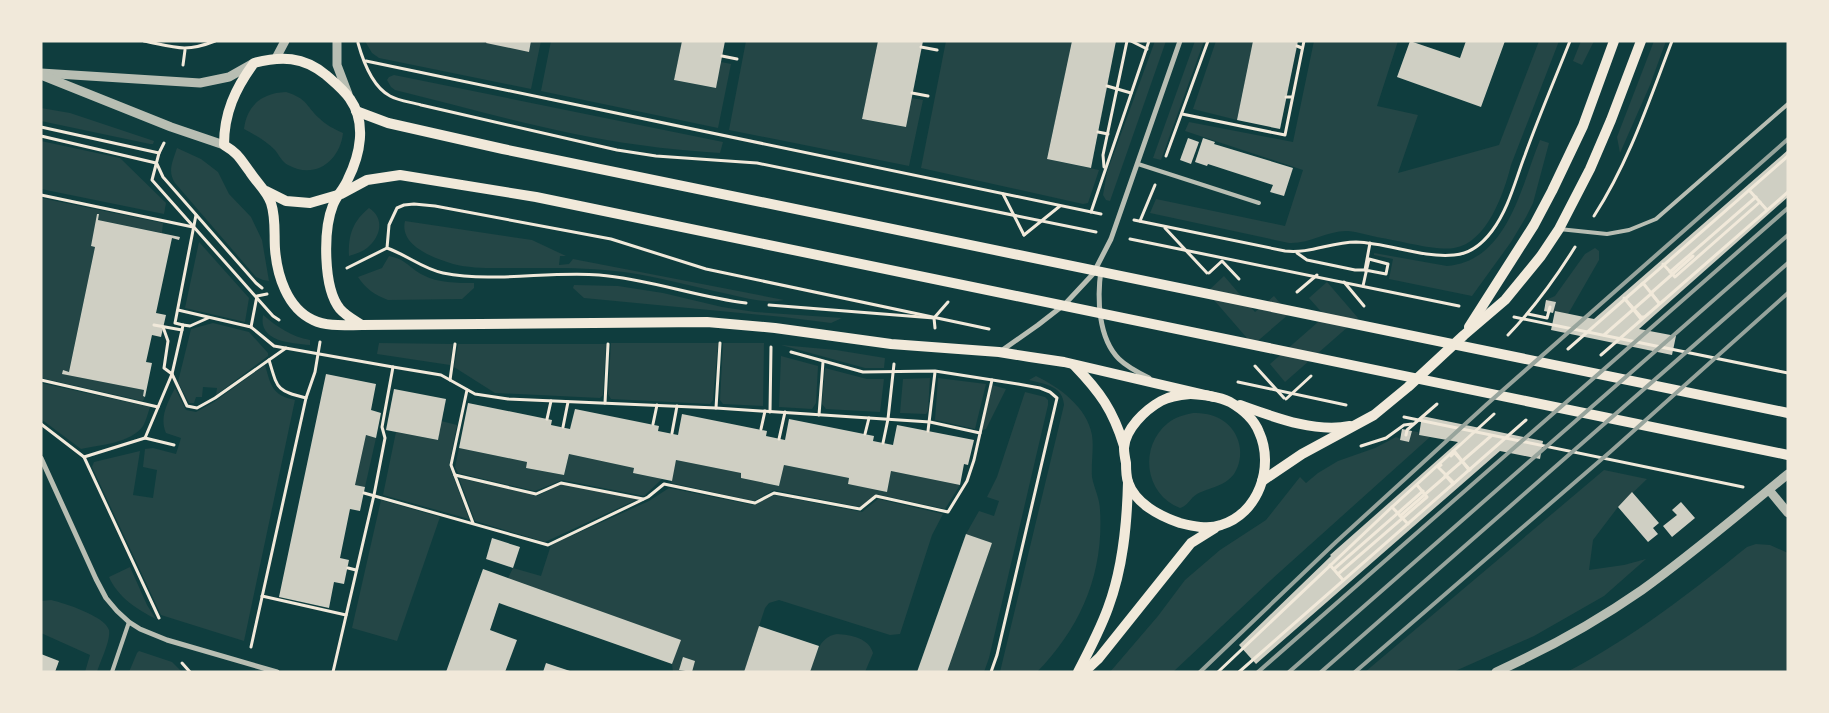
<svg xmlns="http://www.w3.org/2000/svg" width="1829" height="713" font-family="Lato,sans-serif">
  <style>
    .green { fill: #244646 }
    .building { fill: #cfcfc3 }
    .lines { fill: none; stroke-linecap: round; stroke-linejoin: round }
    .path { stroke: #f1e9da; stroke-width: 3 }
    .service { stroke: #b8beb3; stroke-width: 4 }
    .minor { stroke: #b8beb3; stroke-width: 5 }
    .tertiary { stroke: #b8beb3; stroke-width: 9 }
    .secondary { stroke: #f1e9da; stroke-width: 10 }
    .rail { stroke: #97a49c; stroke-width: 4 }
  </style>
  <rect width="100%" height="100%" fill="#0f3d3e"/>
  <!-- green -->
  <g class="green">
    <polygon points="365,41 487,41 487,43 541,41 531,89 379,58 372,53"/>
    <polygon points="551,41 682,41 674,80 715,88 721,62 731,64 718,128 541,91"/>
    <polygon points="746,41 878,41 862,119 905,127 911,98 923,100 909,166 729,130"/>
    <polygon points="946,41 1072,41 1047,159 1099,170 1088,203 1083,204 921,168"/>
    <polygon points="1155,41 1166,41 1110,201 1106,200 1103,195 1107,172"/>
    <polygon points="1195,41 1204,41 1161,160 1153,158"/>
    <polygon points="1216,41 1253,41 1237,120 1193,109"/>
    <path d="M 1314,41 L 1398,41 L 1377,106 L 1418,115 L 1398,173 L 1499,145 L 1539,41 L 1559,41 L 1511,165 C 1504,193 1487,243 1454,248 C 1436,251 1401,241 1382,238 C 1371,236 1359,232 1348,231 C 1328,230 1310,244 1289,243 L 1150,213 L 1156,199 L 1285,226 L 1303,170 L 1185,131 L 1189,122 L 1293,142 Z"/>
    <polygon points="1581,41 1594,41 1582,65 1573,61"/>
    <polygon points="1654,41 1666,41 1650,85 1620,153 1617,137"/>
    <path d="M 394,75 L 723,142 L 720,153 C 693,151 667,149 640,145 C 557,134 476,110 395,90 L 391,87 L 387,80 L 389,77 Z"/>
    <path d="M 286,92 C 308,99 305,105 319,118 C 326,125 334,129 343,133 C 340,161 315,180 288,165 C 282,162 279,155 275,150 C 266,141 255,135 244,129 C 247,105 262,93 286,92 Z"/>
    <polygon points="41,108 70,113 154,141 153,144 150,144 41,121"/>
    <path d="M 1540,140 L 1549,143 L 1533,203 L 1526,217 L 1511,242 L 1472,296 L 1389,279 L 1393,259 L 1374,255 L 1374,253 L 1447,266 C 1508,261 1521,186 1540,140 Z"/>
    <polygon points="41,141 120,158 166,203 164,214 41,189"/>
    <path d="M 177,148 L 201,159 L 218,172 L 229,194 L 251,217 L 262,240 L 269,281 L 263,280 L 256,277 L 175,183 C 167,171 173,161 177,148 Z"/>
    <polygon points="41,198 163,223 162,233 98,220 99,214 97,214 91,246 95,247 69,372 63,370 63,374 144,390 143,396 145,397 143,401 41,378"/>
    <path d="M 369,208 C 385,218 381,237 367,248 C 362,252 355,254 349,256 C 348,235 353,221 369,208 Z"/>
    <path d="M 405,221 L 532,240 L 566,256 L 560,256 L 559,265 L 569,264 L 573,259 L 784,300 C 767,304 745,298 728,294 C 694,287 659,277 624,272 C 588,267 550,268 514,268 C 494,268 473,269 453,264 C 434,258 399,246 405,221 Z"/>
    <polygon points="199,242 249,298 245,322 185,308"/>
    <polygon points="1595,248 1599,251 1599,260 1568,314 1555,311 1553,313 1555,302 1546,300 1555,296 1585,254"/>
    <path d="M 389,256 C 406,259 409,268 423,275 C 438,283 457,283 474,283 L 474,288 L 462,299 L 388,300 C 375,295 366,289 358,277 L 382,268 Z"/>
    <polygon points="1224,276 1255,312 1274,296 1289,314 1253,345 1207,292"/>
    <polygon points="1327,282 1358,318 1285,382 1270,364 1325,316 1309,298"/>
    <polygon points="574,285 618,286 663,293 722,307 755,312 842,318 831,323 783,317 584,298 573,288"/>
    <path d="M 263,315 C 276,326 292,337 310,340 L 310,345 C 291,343 258,342 263,315 Z"/>
    <polygon points="213,323 249,332 268,353 268,356 216,395 217,388 203,387 202,397 196,397 194,403 189,403 178,382 191,329"/>
    <polygon points="379,343 453,344 450,365 377,354"/>
    <polygon points="611,343 718,343 713,400 710,404 611,399 608,394"/>
    <polygon points="723,343 764,343 763,406 723,404 720,400"/>
    <polygon points="458,344 606,344 603,395 600,398 495,393 454,367"/>
    <polygon points="781,345 836,350 885,358 884,368 865,368"/>
    <polygon points="781,356 818,366 816,403 812,409 779,407"/>
    <path d="M 265,365 C 271,386 272,395 295,400 L 244,641 L 161,615 L 92,467 L 94,462 L 140,451 L 133,495 L 153,498 L 157,470 L 143,467 L 145,449 L 153,448 L 176,454 L 181,438 L 166,433 C 159,417 168,402 175,388 L 186,410 L 196,412 L 214,402 Z"/>
    <polygon points="825,368 867,379 884,379 880,412 826,409 822,404"/>
    <path d="M 1036,376 C 1059,387 1087,407 1092,435 C 1094,448 1091,463 1092,477 C 1094,488 1100,499 1100,510 C 1104,573 1081,627 1037,672 L 1000,672 L 1064,405 C 1063,386 1045,384 1029,380 Z"/>
    <polygon points="930,378 928,411 926,414 900,413 903,379"/>
    <polygon points="938,378 986,384 975,429 935,420"/>
    <path d="M 41,383 L 150,407 C 148,413 146,421 143,426 C 131,443 100,445 81,449 L 41,419 Z"/>
    <polygon points="992,385 1006,389 986,429 982,430"/>
    <polygon points="1025,392 1045,397 1048,400 1048,405 989,658 984,672 947,672 992,543 966,534 979,511 994,516 999,501 987,497 997,477"/>
    <path d="M 1193,413 C 1203,413 1213,414 1222,420 C 1240,431 1246,456 1234,474 C 1224,487 1210,487 1197,494 C 1190,498 1188,506 1180,508 C 1144,494 1139,446 1168,423 C 1175,417 1184,415 1193,413 Z"/>
    <polygon points="441,421 457,425 449,465 469,519 383,495 396,432 438,440"/>
    <polygon points="1412,431 1418,432 1419,435 1430,437 1272,579 1173,672 1110,672 1158,616 1185,580 1220,550 1266,520 1300,477 1306,483 1318,473 1338,461 1375,448 1396,437 1409,442"/>
    <polygon points="366,435 376,438 365,487 355,485"/>
    <polygon points="459,448 527,462 526,468 564,475 569,454 634,468 633,473 662,479 644,496 562,480 535,491 458,473 455,467"/>
    <polygon points="676,460 741,473 741,478 779,486 784,465 849,478 848,484 887,491 891,471 960,485 945,509 876,494 860,507 774,490 754,501 671,483"/>
    <polygon points="1604,470 1647,479 1618,507 1593,540 1589,570 1624,565 1646,559 1604,596 1534,636 1453,672 1365,672"/>
    <polygon points="459,478 537,496 562,484 638,499 545,542 475,521"/>
    <polygon points="669,488 753,505 774,495 862,512 878,499 943,514 932,535 900,634 890,635 779,600 769,603 765,608 744,672 673,672 672,664 680,640 508,578 513,568 541,576 551,545 649,501"/>
    <polygon points="381,500 440,517 397,641 352,628"/>
    <path d="M 1756,544 L 1770,545 L 1788,553 L 1788,672 L 1567,672 C 1632,638 1690,593 1747,547 Z"/>
    <path d="M 130,567 L 147,605 L 156,619 C 136,609 118,597 109,577 Z"/>
    <path d="M 51,600 C 64,603 105,616 109,630 C 111,640 100,662 97,672 L 85,672 L 90,655 L 41,633 L 41,601 Z"/>
    <path d="M 837,634 C 851,635 869,638 873,653 L 865,672 L 810,672 C 816,656 818,637 837,634 Z"/>
    <polygon points="139,651 172,662 182,672 129,672 137,653"/>
  </g>
  <!-- building -->
  <g class="building">
    <polygon points="487,41 531,41 529,52 486,43"/>
    <polygon points="682,41 725,41 716,88 674,80"/>
    <polygon points="878,41 923,41 906,127 862,119"/>
    <polygon points="1072,41 1116,41 1091,168 1047,159"/>
    <polygon points="1253,41 1298,41 1280,129 1237,120"/>
    <polygon points="1410,41 1460,58 1466,41 1505,41 1481,107 1397,77"/>
    <polygon points="1188,138 1199,142 1191,164 1180,160"/>
    <polygon points="1203,138 1215,142 1214,144 1293,168 1284,196 1270,192 1273,185 1208,164 1207,166 1195,162"/>
    <polygon points="1788,150 1788,197 1639,329 1676,336 1672,355 1551,330 1555,311 1594,319"/>
    <polygon points="97,214 99,214 98,220 180,237 179,240 172,238 156,313 166,315 161,337 152,335 146,362 152,363 145,397 143,396 144,390 62,374 63,370 69,372 95,247 91,246"/>
    <polygon points="1546,300 1556,302 1553,313 1544,311"/>
    <polygon points="326,374 376,384 371,410 381,413 376,438 366,435 355,485 365,487 360,511 350,509 340,558 349,560 344,584 334,582 329,608 279,597"/>
    <polygon points="394,389 446,399 438,440 386,430"/>
    <polygon points="468,403 552,420 551,425 570,429 575,409 659,426 658,431 678,435 682,414 767,431 766,436 785,440 789,419 874,436 873,441 893,445 897,425 974,440 968,465 964,464 960,485 891,471 887,492 848,484 849,478 784,465 779,486 741,478 741,473 676,460 672,481 633,473 634,468 569,454 564,475 526,468 527,462 459,448"/>
    <polygon points="1422,416 1543,441 1540,459 1500,451 1256,664 1239,645 1331,556 1330,555 1458,442 1419,435"/>
    <polygon points="1402,429 1412,431 1409,442 1400,440"/>
    <polygon points="1632,492 1659,523 1653,528 1658,534 1648,542 1618,507"/>
    <polygon points="1681,502 1695,518 1672,537 1663,526 1677,515 1672,510"/>
    <polygon points="966,534 992,543 947,672 917,672"/>
    <polygon points="492,538 520,547 513,568 486,559"/>
    <polygon points="483,569 681,640 672,664 499,603 490,630 517,640 505,672 446,672"/>
    <polygon points="759,626 819,646 810,672 744,672"/>
    <polygon points="41,654 59,661 55,672 41,672"/>
    <polygon points="683,657 695,661 692,672 679,670"/>
    <polygon points="546,663 570,671 570,672 543,672"/>
  </g>
  <g class="lines">
    <!-- path -->
    <g class="path">
      <path d="M 144,41 C 174,47 185,53 215,41"/>
      <polyline points="1131,41 1147,49"/>
      <path d="M 358,43 C 363,61 373,87 390,96 C 399,101 411,102 421,105 L 617,150 L 656,156 L 757,163 L 1096,232"/>
      <polyline points="1297,46 1302,48"/>
      <polyline points="921,47 937,50"/>
      <polyline points="722,56 737,59"/>
      <polyline points="366,61 1101,214"/>
      <polyline points="183,65 185,50"/>
      <polyline points="1107,86 1131,93"/>
      <polyline points="912,93 928,96"/>
      <polyline points="1286,97 1292,97"/>
      <polyline points="1182,114 1285,135 1304,41"/>
      <polyline points="41,127 159,153"/>
      <polyline points="1098,132 1108,134"/>
      <polyline points="41,136 156,163"/>
      <polyline points="164,143 159,153 152,180 273,316 279,320"/>
      <polyline points="1166,156 1208,41"/>
      <polyline points="157,164 163,177 256,283 262,288"/>
      <polyline points="1104,167 1103,155 1127,41"/>
      <polyline points="1749,190 1767,210"/>
      <polyline points="1003,194 1024,235"/>
      <polyline points="41,195 193,227"/>
      <polyline points="1091,212 1149,41"/>
      <path d="M 1594,216 C 1629,162 1649,101 1672,41"/>
      <path d="M 1134,220 L 1285,251 C 1310,254 1331,242 1356,242 C 1389,243 1421,258 1454,255 C 1470,254 1483,243 1492,231 C 1509,208 1515,181 1525,155 C 1539,116 1555,79 1570,41"/>
      <polyline points="1140,221 1155,185"/>
      <polyline points="1165,228 1207,273"/>
      <polyline points="1024,235 1060,206"/>
      <polyline points="1130,239 1459,306"/>
      <polyline points="1297,253 1307,260 1355,270 1365,270"/>
      <polyline points="1663,264 1675,277 1760,202"/>
      <polyline points="347,268 387,248"/>
      <polyline points="1670,272 1756,197"/>
      <polyline points="1209,273 1222,261 1239,279"/>
      <polyline points="1344,282 1364,306"/>
      <polyline points="1641,285 1643,283 1659,303"/>
      <polyline points="1363,286 1369,259 1388,264 1386,274 1365,270 1370,243"/>
      <polyline points="1297,292 1317,275"/>
      <polyline points="1624,298 1642,318 1643,317"/>
      <polyline points="1625,299 1641,319 1643,317"/>
      <path d="M 746,303 C 697,297 649,279 599,275 C 548,271 494,283 443,273 C 423,269 407,255 387,248 L 389,225 L 397,208 L 404,205 L 414,204 L 435,206 L 611,239 L 706,269 L 989,329"/>
      <polyline points="1659,303 1651,293 1693,256"/>
      <polyline points="769,305 934,318"/>
      <polyline points="178,310 251,327 257,296 267,294"/>
      <polyline points="1528,314 1547,318 1550,307"/>
      <polyline points="1514,317 1788,373"/>
      <polyline points="154,325 182,330"/>
      <polyline points="183,325 190,326 208,318"/>
      <polyline points="163,327 168,341 164,368 172,374 187,406 197,408 215,398 286,348"/>
      <polyline points="251,327 274,346 393,367 382,427 385,438 374,495 333,672"/>
      <polyline points="935,328 934,318 948,302"/>
      <path d="M 1508,335 C 1534,308 1555,279 1575,247"/>
      <polyline points="1604,335 1652,293"/>
      <polyline points="1568,349 1788,156"/>
      <polyline points="791,352 863,372 935,371 1018,384 1040,388 1050,392 1057,398 997,655 991,672"/>
      <polyline points="1601,355 1788,192"/>
      <path d="M 269,360 C 278,390 276,390 306,398"/>
      <polyline points="1255,366 1284,398"/>
      <polyline points="393,367 441,375 475,394 508,399 716,408 930,422 980,433"/>
      <polyline points="41,380 158,407"/>
      <polyline points="450,380 455,344"/>
      <polyline points="1238,382 1346,405"/>
      <polyline points="467,390 451,465 473,523"/>
      <polyline points="1286,399 1311,376"/>
      <polyline points="605,403 608,344"/>
      <polyline points="716,408 720,343"/>
      <polyline points="770,412 771,347"/>
      <polyline points="819,415 823,362"/>
      <polyline points="1404,417 1743,487"/>
      <polyline points="547,419 551,401"/>
      <polyline points="41,424 84,457"/>
      <polyline points="653,424 657,405"/>
      <polyline points="563,427 568,402"/>
      <polyline points="761,429 765,411"/>
      <polyline points="928,431 935,372"/>
      <polyline points="672,433 677,406"/>
      <polyline points="865,434 869,418"/>
      <polyline points="1406,435 1407,430 1437,404"/>
      <polyline points="145,438 84,457 159,618"/>
      <polyline points="779,439 785,412"/>
      <polyline points="883,443 888,419 894,364"/>
      <polyline points="174,445 145,438 172,374 182,330 183,325 175,323 196,215"/>
      <polyline points="1361,446 1386,438 1404,425 1412,424"/>
      <polyline points="1453,451 1470,470"/>
      <polyline points="1451,456 1455,452 1469,470"/>
      <polyline points="1441,465 1438,467 1454,483"/>
      <polyline points="455,475 536,494 561,483 643,499"/>
      <polyline points="1445,476 1491,436"/>
      <polyline points="364,493 548,545 648,497 664,484 755,503 774,493 860,509 876,496 948,512 967,481 974,460 992,380"/>
      <polyline points="1392,507 1408,524"/>
      <polyline points="1400,516 1446,476 1453,484"/>
      <polyline points="1330,565 1343,580"/>
      <polyline points="348,568 356,570"/>
      <polyline points="1334,569 1423,491"/>
      <polyline points="1338,574 1427,497 1417,485"/>
      <polyline points="262,596 346,615"/>
      <polyline points="251,647 306,398 315,372 320,342"/>
      <polyline points="182,663 190,672"/>
      <polyline points="1218,672 1392,507 1494,414"/>
      <polyline points="1239,672 1526,420"/>
    </g>
    <!-- service -->
    <g class="service">
      <polyline points="1138,164 1259,203"/>
      <polyline points="1559,229 1607,234 1629,230 1656,219 1788,104"/>
      <polyline points="112,672 129,622"/>
    </g>
    <!-- minor -->
    <g class="minor">
      <path d="M 1101,270 C 1097,298 1098,338 1119,359 C 1127,367 1139,373 1149,378"/>
      <polyline points="1001,351 1038,325 1065,304 1093,274 1111,239 1180,41"/>
      <polyline points="41,458 96,579 106,598 117,611 129,622 140,629 167,640 277,672"/>
    </g>
    <!-- tertiary -->
    <g class="tertiary">
      <polyline points="337,41 337,65 348,94"/>
      <polyline points="276,58 285,41"/>
      <polyline points="41,73 200,83 229,77 252,64"/>
      <polyline points="41,75 171,127 224,145"/>
      <polyline points="1769,490 1788,513"/>
      <path d="M 1496,672 C 1547,649 1596,622 1642,590 C 1692,554 1740,513 1788,474"/>
    </g>
    <!-- secondary -->
    <g class="secondary">
      <polyline points="356,111 388,123 503,149 1788,413"/>
      <polyline points="266,191 286,201 310,203 341,194 367,180 400,175 536,197 1788,455"/>
      <path d="M 362,325 C 354,320 346,316 340,309 C 323,288 323,230 333,205 C 336,196 344,189 348,179 C 360,155 367,123 350,99 C 344,90 334,82 326,75 C 303,56 281,56 254,63 C 235,89 224,113 224,145 C 239,154 240,159 250,172 C 257,183 267,191 271,203 C 276,218 274,234 275,249 C 277,275 287,308 313,320 C 327,327 346,325 362,325 L 707,322 L 775,328 L 891,344 L 999,352 L 1030,357 L 1064,362 L 1214,397"/>
      <polyline points="1469,327 1534,225 1552,191 1583,126 1614,41"/>
      <path d="M 1074,365 C 1100,392 1113,410 1124,446"/>
      <path d="M 1190,394 C 1203,395 1218,396 1230,402 C 1242,409 1254,419 1259,432 C 1275,467 1258,514 1221,525 C 1208,530 1192,526 1180,523 C 1159,516 1135,503 1128,482 C 1126,476 1126,469 1126,463 C 1125,458 1124,453 1124,448 C 1125,429 1145,410 1161,401 C 1170,396 1180,395 1190,394 Z"/>
      <path d="M 1240,405 C 1274,417 1314,433 1350,426"/>
      <polyline points="1262,481 1302,454 1374,415 1408,387 1464,335 1505,300 1541,256 1559,229 1590,169 1611,120 1641,41"/>
      <path d="M 1078,672 C 1089,651 1100,630 1108,608 C 1123,568 1127,525 1128,482"/>
      <polyline points="1084,672 1099,658 1191,543 1215,528"/>
    </g>
    <!-- rail -->
    <g class="rail">
      <polyline points="1200,672 1336,542 1486,405 1788,139"/>
      <polyline points="1258,672 1788,208"/>
      <polyline points="1289,672 1788,235"/>
      <polyline points="1321,672 1788,263"/>
      <polyline points="1355,672 1610,452 1788,293"/>
    </g>
  </g>
  <!-- border -->
  <rect width="1829" height="713" fill="none" stroke="#f1e9da" stroke-width="85"/>
</svg>
